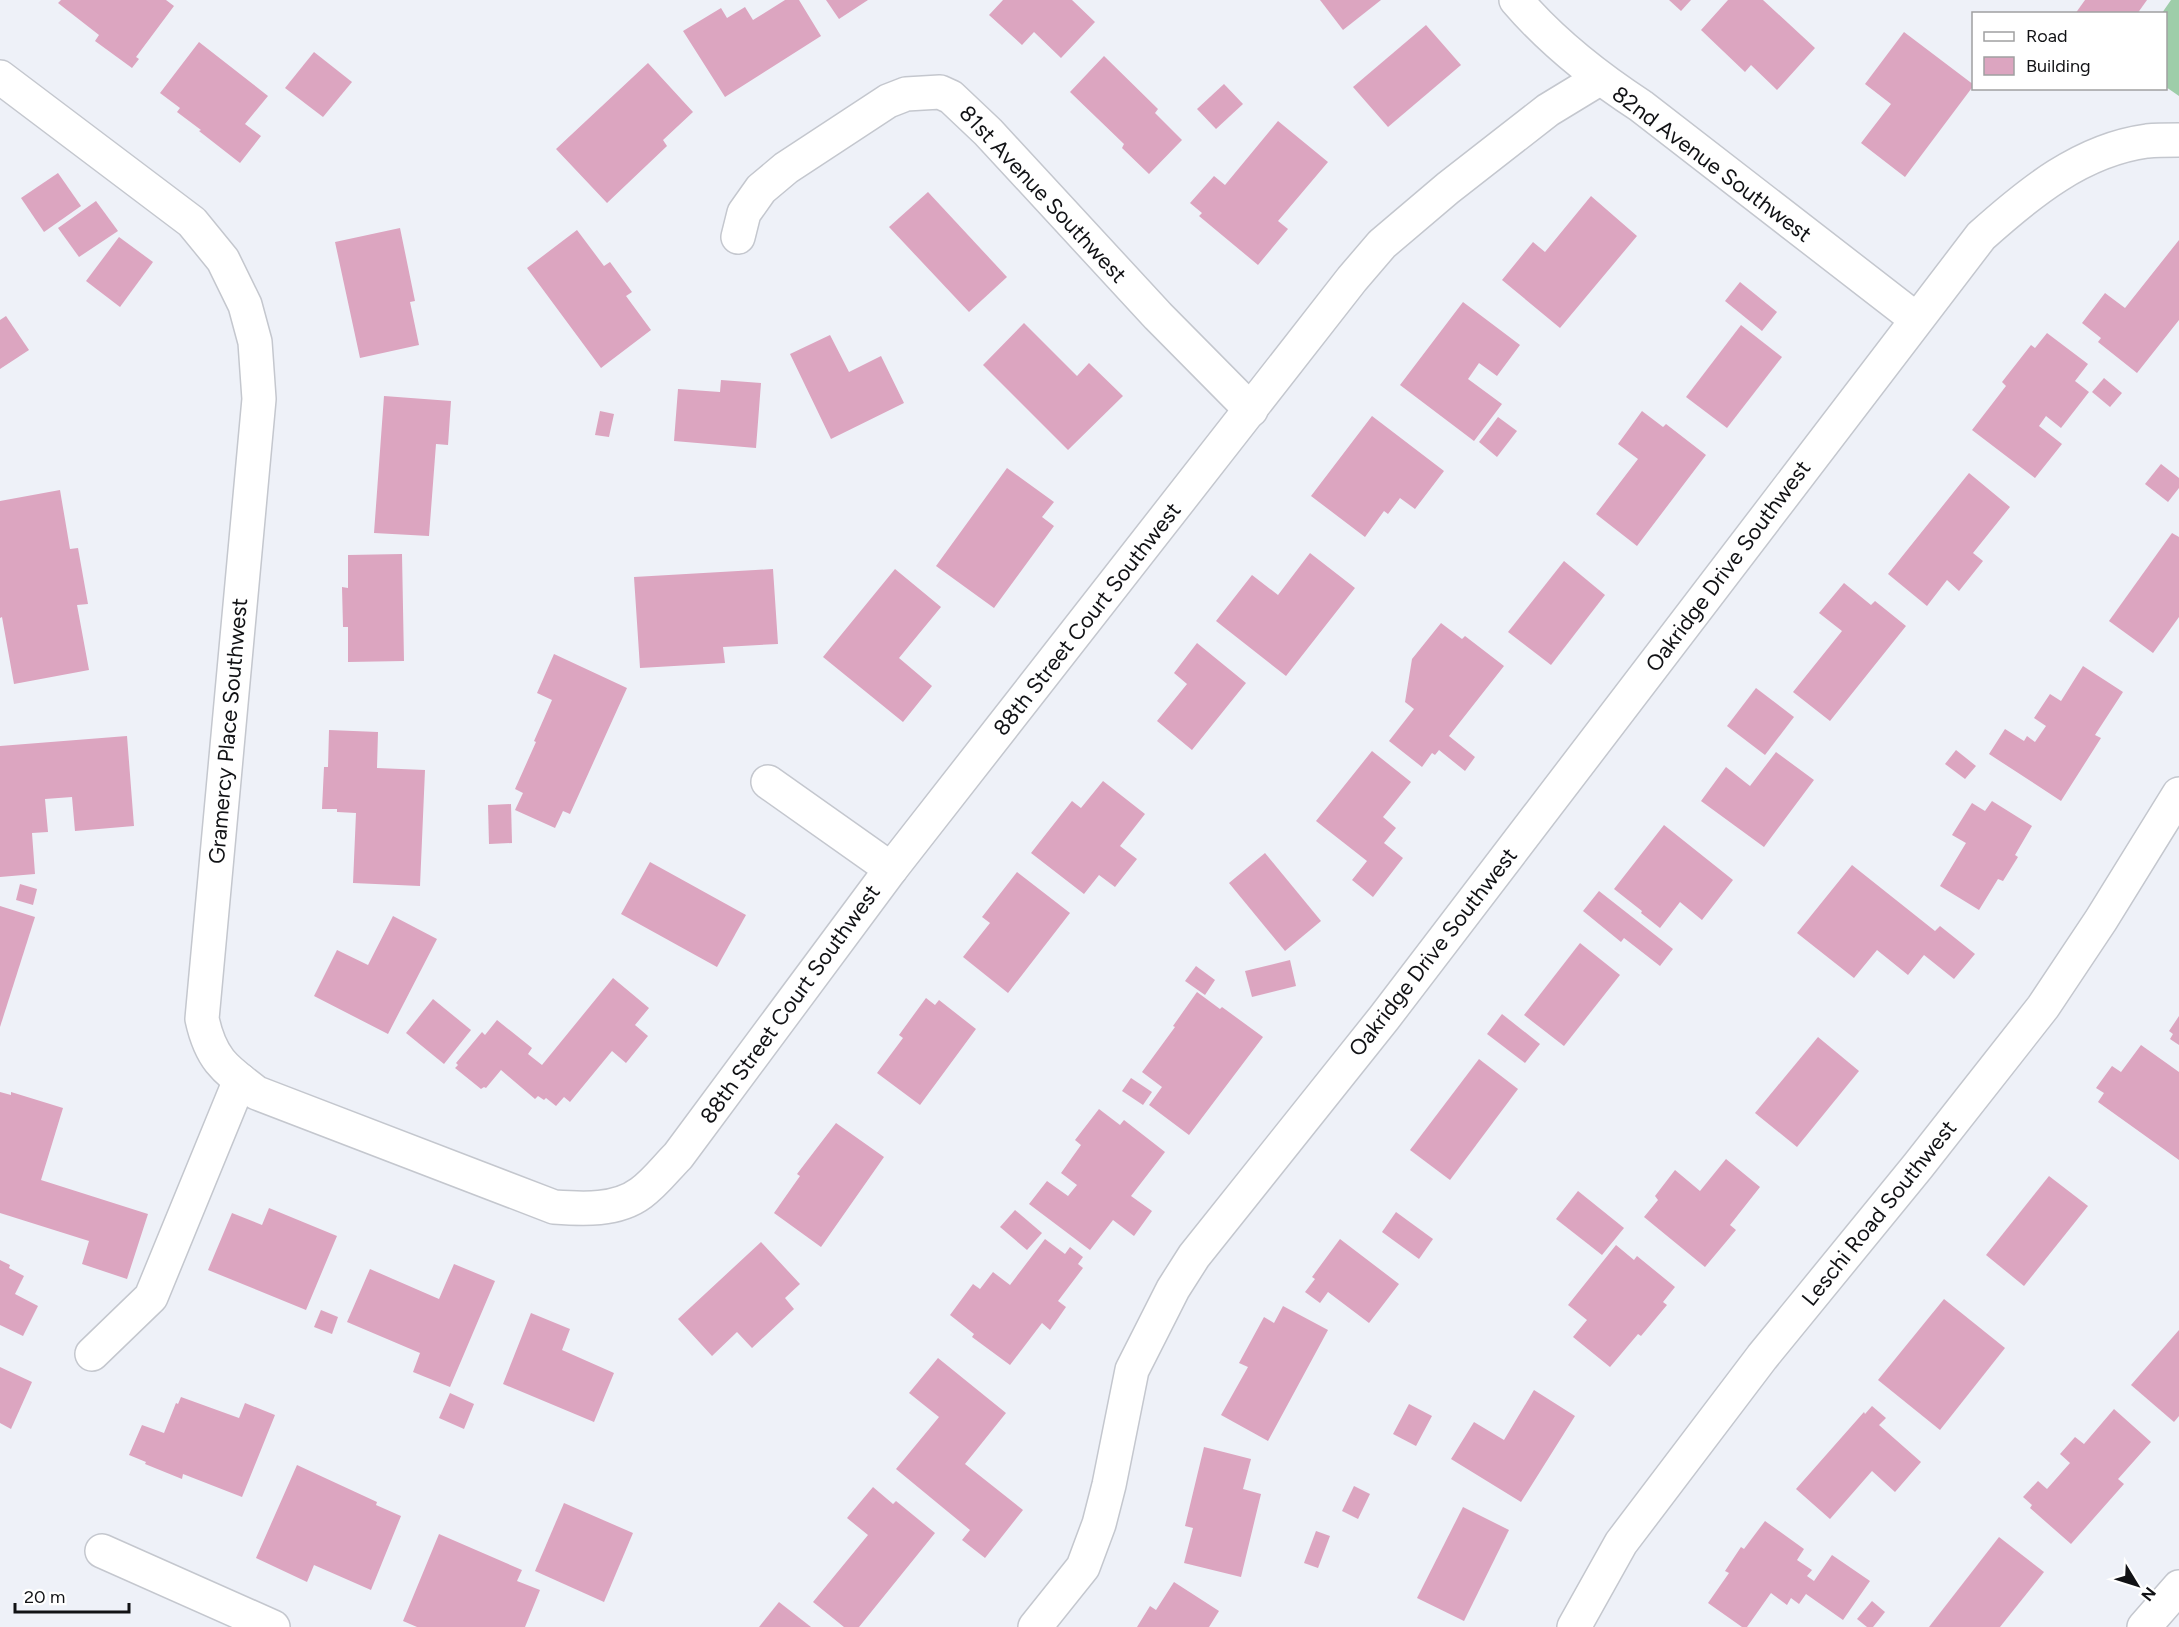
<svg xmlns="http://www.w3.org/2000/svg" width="2179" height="1627" font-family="Figtree,sans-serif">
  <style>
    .green { fill: #9ecda9 }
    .building { fill: #dca5c0 }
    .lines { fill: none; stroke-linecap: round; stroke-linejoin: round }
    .minor-casing { stroke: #c4c7ce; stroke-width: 36 }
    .minor { stroke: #fff; stroke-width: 33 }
    .labels { text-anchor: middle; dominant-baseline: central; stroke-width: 4.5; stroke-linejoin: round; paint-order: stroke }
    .street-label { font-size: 22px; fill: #111215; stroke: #fff }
  </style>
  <rect width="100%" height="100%" fill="#eef1f8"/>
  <!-- green -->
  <polygon class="green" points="2171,0 2179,0 2179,96 2166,87 2166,14 2162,13"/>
  <!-- building -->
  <g class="building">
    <polygon points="61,0 166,0 174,6 136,57 139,59 132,68 95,41 99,35 58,3"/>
    <polygon points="785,0 799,0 821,36 725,97 683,31 721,8 727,18 745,7 753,20"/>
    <polygon points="826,0 868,0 839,19"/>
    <polygon points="1003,0 1072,0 1095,22 1061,58 1034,32 1022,45 989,15"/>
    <polygon points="1320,0 1381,0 1343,30"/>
    <polygon points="1669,0 1691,0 1681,11"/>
    <polygon points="1728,0 1763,0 1815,48 1777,90 1751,65 1745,72 1701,30"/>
    <polygon points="2085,0 2147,0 2137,14 2075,14"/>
    <polygon points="1426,25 1461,65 1388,127 1353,87"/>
    <polygon points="1904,32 1974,85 1905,177 1861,143 1891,104 1865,84"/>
    <polygon points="199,42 268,96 245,124 261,136 240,163 199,131 201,130 177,112 180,108 160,93"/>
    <polygon points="314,52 352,82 323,117 285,88"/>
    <polygon points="1104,56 1158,109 1155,113 1182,140 1149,174 1122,148 1124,144 1070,92"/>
    <polygon points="648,63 693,112 663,140 667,146 607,203 556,149"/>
    <polygon points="1224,84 1243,104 1216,129 1197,109"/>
    <polygon points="1278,121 1328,162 1278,221 1288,229 1258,265 1199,216 1202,213 1190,203 1214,176 1225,185"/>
    <polygon points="58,173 81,206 44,232 21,198"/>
    <polygon points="928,192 1007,277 969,312 889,227"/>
    <polygon points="1591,196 1637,236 1560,328 1502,280 1533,242 1545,252"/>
    <polygon points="96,201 118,231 79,257 58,228"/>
    <polygon points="400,228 415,301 410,302 419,345 360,358 335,242"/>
    <polygon points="577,230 604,266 610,262 632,292 626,296 651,330 601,368 527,268"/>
    <polygon points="119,237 153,262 120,307 86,281"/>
    <polygon points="2179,240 2179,320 2137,373 2098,342 2101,338 2082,323 2105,293 2125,308"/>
    <polygon points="1740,282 1777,312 1762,331 1725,301"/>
    <polygon points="1463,302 1520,345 1497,376 1479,363 1468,379 1502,404 1474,441 1400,385"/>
    <polygon points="6,316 29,350 0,369 0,320"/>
    <polygon points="1024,323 1077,376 1089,363 1123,396 1068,450 983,365"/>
    <polygon points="1741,325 1782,357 1727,428 1686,397"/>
    <polygon points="2047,333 2088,364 2075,381 2089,392 2061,428 2046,416 2039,426 2062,444 2035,478 1972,430 2006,386 2002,382 2031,345 2035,348"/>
    <polygon points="830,335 849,372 881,356 904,403 831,439 790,354"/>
    <polygon points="2104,378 2122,393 2110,407 2092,392"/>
    <polygon points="721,380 761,383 756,448 674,441 678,389 720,392"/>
    <polygon points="384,396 451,401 448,445 436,444 429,536 374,533"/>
    <polygon points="600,411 614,414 609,437 595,435"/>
    <polygon points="1642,411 1663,427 1666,424 1706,455 1637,546 1596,514 1638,459 1618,444"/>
    <polygon points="1372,416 1444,471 1415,509 1400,498 1388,514 1384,511 1365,537 1311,496"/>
    <polygon points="1498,417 1517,431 1497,457 1479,442"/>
    <polygon points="2161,464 2179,478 2179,488 2168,502 2145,484"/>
    <polygon points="1007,468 1054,502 1042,517 1054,526 994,608 936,566"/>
    <polygon points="1969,473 2010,507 1973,553 1983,561 1959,591 1947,580 1927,606 1888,574"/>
    <polygon points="60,490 70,549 78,548 88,604 77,605 89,670 14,684 2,617 0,618 0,501"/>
    <polygon points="2172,533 2179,537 2179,617 2153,653 2109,621"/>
    <polygon points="1310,553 1355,588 1286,676 1216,621 1252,575 1278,595"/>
    <polygon points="402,554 404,661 348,662 348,627 343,627 342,587 348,588 348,555"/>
    <polygon points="1564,561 1605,595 1551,665 1508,632"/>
    <polygon points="773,569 778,644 723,647 725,663 640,668 634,577"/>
    <polygon points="895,569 941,607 899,658 932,686 903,722 823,657"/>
    <polygon points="1844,583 1871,605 1875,601 1906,626 1830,721 1793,692 1842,631 1819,613"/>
    <polygon points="1441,623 1462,639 1465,636 1504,666 1449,736 1475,757 1465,771 1439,750 1435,755 1432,753 1422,767 1389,741 1414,709 1405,702 1412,659"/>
    <polygon points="1197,643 1246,683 1192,750 1157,721 1187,684 1174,673"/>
    <polygon points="554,654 627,688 570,814 563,811 555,828 515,810 523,793 515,789 536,742 534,741 552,700 537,693"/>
    <polygon points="2083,666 2123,692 2095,735 2101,738 2061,801 1989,754 2005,729 2024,741 2027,736 2035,742 2046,726 2034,718 2050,694 2061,701"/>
    <polygon points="1756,688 1794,717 1765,755 1727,726"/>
    <polygon points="329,730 378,732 377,768 425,770 420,886 353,883 356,813 337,812 337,809 322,809 324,767 328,767"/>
    <polygon points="127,736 134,826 75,831 72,797 45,799 48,832 32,833 35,874 0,877 0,746"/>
    <polygon points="1956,750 1976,766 1965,779 1945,764"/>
    <polygon points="1372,751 1411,782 1383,817 1396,828 1384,843 1403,858 1373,897 1352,880 1367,861 1316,821"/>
    <polygon points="1776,752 1814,780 1764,847 1701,801 1726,767 1750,786"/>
    <polygon points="1103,781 1145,814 1120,846 1137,859 1115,887 1099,875 1084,894 1031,853 1072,801 1081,808"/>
    <polygon points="1992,801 2032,826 2015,855 2018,857 2003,881 1998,879 1979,910 1940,886 1966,843 1952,835 1972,803 1985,811"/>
    <polygon points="511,804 512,843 489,844 488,805"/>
    <polygon points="1664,825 1733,880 1702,920 1680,902 1660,928 1641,913 1642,911 1614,889"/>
    <polygon points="1265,853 1321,921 1285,951 1229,883"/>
    <polygon points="650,862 746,915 717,967 621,914"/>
    <polygon points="1852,865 1935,931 1940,926 1975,954 1954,979 1924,955 1908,975 1877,950 1854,978 1797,933"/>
    <polygon points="1017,872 1070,913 1008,993 963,957 990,923 982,917"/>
    <polygon points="20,884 37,889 33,905 16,900"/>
    <polygon points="1599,891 1673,949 1660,966 1624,938 1621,942 1583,911"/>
    <polygon points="0,906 35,917 0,1027"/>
    <polygon points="393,916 437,939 388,1034 314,996 337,950 368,965"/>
    <polygon points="1580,943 1620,975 1564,1046 1524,1015"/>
    <polygon points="1290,960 1296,986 1252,997 1245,971"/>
    <polygon points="1196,966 1215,980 1205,995 1185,981"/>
    <polygon points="613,978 649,1008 635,1025 648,1036 626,1063 612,1051 570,1102 564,1097 556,1106 546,1098 544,1100 538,1096 535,1099 501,1070 486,1088 484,1087 481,1089 455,1068 458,1065 456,1063 482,1032 485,1035 497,1020 532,1048 528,1054 542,1065"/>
    <polygon points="1197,992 1220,1009 1222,1007 1263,1037 1189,1135 1149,1105 1162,1087 1142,1072 1175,1027 1173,1026"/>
    <polygon points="926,998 935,1005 939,1000 976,1029 920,1105 877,1073 903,1038 899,1035"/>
    <polygon points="433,999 471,1030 444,1064 406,1033"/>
    <polygon points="1502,1014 1540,1044 1525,1063 1487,1034"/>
    <polygon points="2179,1016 2179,1045 2170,1039 2173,1034 2169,1031"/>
    <polygon points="1818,1037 1859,1071 1797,1147 1755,1113"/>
    <polygon points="2141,1045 2179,1072 2179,1160 2098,1102 2104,1093 2096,1088 2112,1066 2121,1072"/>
    <polygon points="1479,1059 1518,1089 1450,1180 1410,1150"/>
    <polygon points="1131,1078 1152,1092 1143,1105 1122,1091"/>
    <polygon points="0,1092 11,1095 11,1092 63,1108 41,1180 148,1214 127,1279 82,1264 89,1241 0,1213"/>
    <polygon points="1099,1109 1120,1125 1124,1120 1165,1152 1131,1196 1152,1211 1134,1236 1113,1220 1090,1250 1029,1204 1047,1181 1068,1196 1077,1185 1061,1173 1081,1145 1075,1140"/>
    <polygon points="836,1123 884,1157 821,1247 774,1213 800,1176 797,1174"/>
    <polygon points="1726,1159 1760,1187 1730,1225 1736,1230 1705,1267 1644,1217 1658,1200 1655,1196 1675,1170 1700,1191"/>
    <polygon points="2049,1176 2088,1206 2024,1286 1986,1255"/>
    <polygon points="1578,1191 1624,1228 1602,1255 1556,1219"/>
    <polygon points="269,1208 337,1236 306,1310 208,1270 232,1213 262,1225"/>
    <polygon points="1015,1210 1042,1233 1027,1250 1000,1227"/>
    <polygon points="1396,1212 1433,1239 1419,1259 1382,1232"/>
    <polygon points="1045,1239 1065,1254 1070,1247 1083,1257 1078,1264 1083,1268 1058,1301 1066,1307 1050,1330 1042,1323 1010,1365 972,1337 974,1334 950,1315 973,1284 980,1289 993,1272 1010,1285"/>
    <polygon points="1340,1239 1399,1284 1369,1323 1328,1292 1320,1303 1305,1292 1315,1279 1312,1277"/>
    <polygon points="761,1242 800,1284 785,1298 794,1309 752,1348 737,1332 712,1356 678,1319"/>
    <polygon points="1616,1245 1634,1260 1637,1256 1675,1287 1663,1302 1667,1305 1641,1336 1638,1334 1610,1367 1573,1337 1587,1320 1568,1305"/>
    <polygon points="0,1260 10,1265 9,1268 24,1276 15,1294 38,1306 23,1336 0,1325"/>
    <polygon points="454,1264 495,1281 450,1387 413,1372 420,1353 347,1322 370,1269 439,1299"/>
    <polygon points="1944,1299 2005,1348 1940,1430 1878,1380"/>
    <polygon points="1283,1306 1328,1330 1268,1441 1221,1415 1248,1367 1239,1363 1264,1317 1274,1323"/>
    <polygon points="321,1310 338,1317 332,1334 314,1327"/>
    <polygon points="531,1313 570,1329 562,1350 614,1373 594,1422 503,1384"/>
    <polygon points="2179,1330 2179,1416 2174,1422 2131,1385"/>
    <polygon points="938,1358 1006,1413 965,1464 1023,1510 985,1558 962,1540 970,1530 896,1469 939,1417 909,1393"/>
    <polygon points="0,1367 32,1382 11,1429 0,1423"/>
    <polygon points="1534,1390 1575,1416 1521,1502 1451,1459 1474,1422 1504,1440"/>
    <polygon points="450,1393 474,1404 464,1429 439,1418"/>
    <polygon points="181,1397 239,1418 245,1403 275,1415 242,1497 183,1474 182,1479 145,1464 146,1462 129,1455 142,1425 164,1433 176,1403 178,1404"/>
    <polygon points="1409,1404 1432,1416 1416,1446 1393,1434"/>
    <polygon points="1872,1406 1886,1418 1879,1425 1921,1462 1895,1492 1872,1471 1830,1519 1796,1489 1864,1412 1865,1414"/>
    <polygon points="2114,1409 2151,1442 2118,1479 2124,1484 2071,1544 2030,1508 2032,1505 2023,1497 2038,1481 2047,1489 2070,1463 2060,1454 2075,1437 2084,1444"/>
    <polygon points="1204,1447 1251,1459 1243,1489 1261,1494 1241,1577 1184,1563 1193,1528 1185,1526"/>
    <polygon points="297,1465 377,1502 376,1505 401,1516 371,1590 314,1565 307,1582 256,1558"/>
    <polygon points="1354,1486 1370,1494 1358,1519 1342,1511"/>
    <polygon points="873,1487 893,1504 896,1501 935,1533 859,1627 844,1627 813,1602 868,1535 847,1518"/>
    <polygon points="564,1503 633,1533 604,1602 535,1571"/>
    <polygon points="1463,1507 1509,1530 1464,1621 1417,1598"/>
    <polygon points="1765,1521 1804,1549 1797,1560 1812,1570 1807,1576 1814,1581 1832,1555 1870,1581 1843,1620 1806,1594 1799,1604 1791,1598 1787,1605 1771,1593 1747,1627 1742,1627 1708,1603 1729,1573 1725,1571 1741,1547 1744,1549"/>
    <polygon points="1316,1531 1330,1536 1318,1568 1304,1563"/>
    <polygon points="439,1534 522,1570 517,1581 540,1590 525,1627 417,1627 403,1621"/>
    <polygon points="1999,1537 2044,1572 2000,1627 1929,1627"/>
    <polygon points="1174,1582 1219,1611 1209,1627 1137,1627 1150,1606 1156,1610"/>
    <polygon points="1872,1601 1885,1612 1873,1627 1867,1627 1857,1619"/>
    <polygon points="779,1602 811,1627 759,1627"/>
  </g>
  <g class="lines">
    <defs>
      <g id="minor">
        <path d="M 1516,0 C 1552,42 1595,76 1641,106 L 1916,319"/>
        <path d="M 0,77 L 192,222 L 223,260 L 245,305 L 255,342 L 259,399 L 202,1019 C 211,1060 225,1069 257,1093 L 554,1207 C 583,1209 617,1211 641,1193 C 655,1183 666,1168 678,1156 L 891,869 L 1352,279 L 1382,244 L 1448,188 L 1548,110 L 1599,79"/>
        <polyline points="738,237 744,213 761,189 786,168 888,101 906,94 940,92 951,97 988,132 1158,316 1251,410"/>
        <polyline points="768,782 891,869"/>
        <polyline points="92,1354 151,1297 240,1080"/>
        <polyline points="102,1551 273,1627"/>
        <path d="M 1035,1627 L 1083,1567 L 1099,1524 L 1109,1485 L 1132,1370 L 1173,1289 L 1194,1256 L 1384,1018 L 1981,236 C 2029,193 2081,150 2147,141 C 2157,140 2168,140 2179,140"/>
        <polyline points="1574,1627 1621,1543 1762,1357 1918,1166 2043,1007 2101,920 2179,794"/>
        <polyline points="2144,1627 2179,1587"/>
      </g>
    </defs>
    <!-- minor casing -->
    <use href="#minor" class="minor-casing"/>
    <!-- minor -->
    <use href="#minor" class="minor"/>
  </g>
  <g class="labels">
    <!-- street labels -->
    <g class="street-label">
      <text transform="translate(1712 164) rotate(37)">82nd Avenue Southwest</text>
      <text transform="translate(1043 194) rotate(47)">81st Avenue Southwest</text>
      <text transform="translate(1728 566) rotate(-53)">Oakridge Drive Southwest</text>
      <text transform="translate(1087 619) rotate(-52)">88th Street Court Southwest</text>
      <text transform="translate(228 731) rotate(-85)">Gramercy Place Southwest</text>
      <text transform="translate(1433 952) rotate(-52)">Oakridge Drive Southwest</text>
      <text transform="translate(790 1004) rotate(-54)">88th Street Court Southwest</text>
      <text transform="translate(1879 1213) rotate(-51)">Leschi Road Southwest</text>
    </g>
  </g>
  <!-- legend -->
  <rect x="1972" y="12" width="195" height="78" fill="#ffffff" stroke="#a0a0a1" stroke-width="1.5"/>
  <rect x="1984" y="32" width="30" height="9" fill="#ffffff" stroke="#a0a0a1" stroke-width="1.5"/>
  <text x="2026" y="42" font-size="18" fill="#111215">Road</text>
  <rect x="1984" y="57" width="30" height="18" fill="#dca5c0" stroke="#a0a0a1" stroke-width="1.5"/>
  <text x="2026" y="72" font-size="18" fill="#111215">Building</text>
  <!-- north arrow -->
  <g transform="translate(2137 1585) rotate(128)" stroke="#ffffff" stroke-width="4.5" paint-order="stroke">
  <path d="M0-4.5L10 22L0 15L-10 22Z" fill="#111215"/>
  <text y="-9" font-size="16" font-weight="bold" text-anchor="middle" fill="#111215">N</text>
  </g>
  <!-- scale -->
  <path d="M15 1603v9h114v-9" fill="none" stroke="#111215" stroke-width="3"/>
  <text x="24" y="1603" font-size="18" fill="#111215" stroke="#ffffff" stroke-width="4.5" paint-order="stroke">20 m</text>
</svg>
